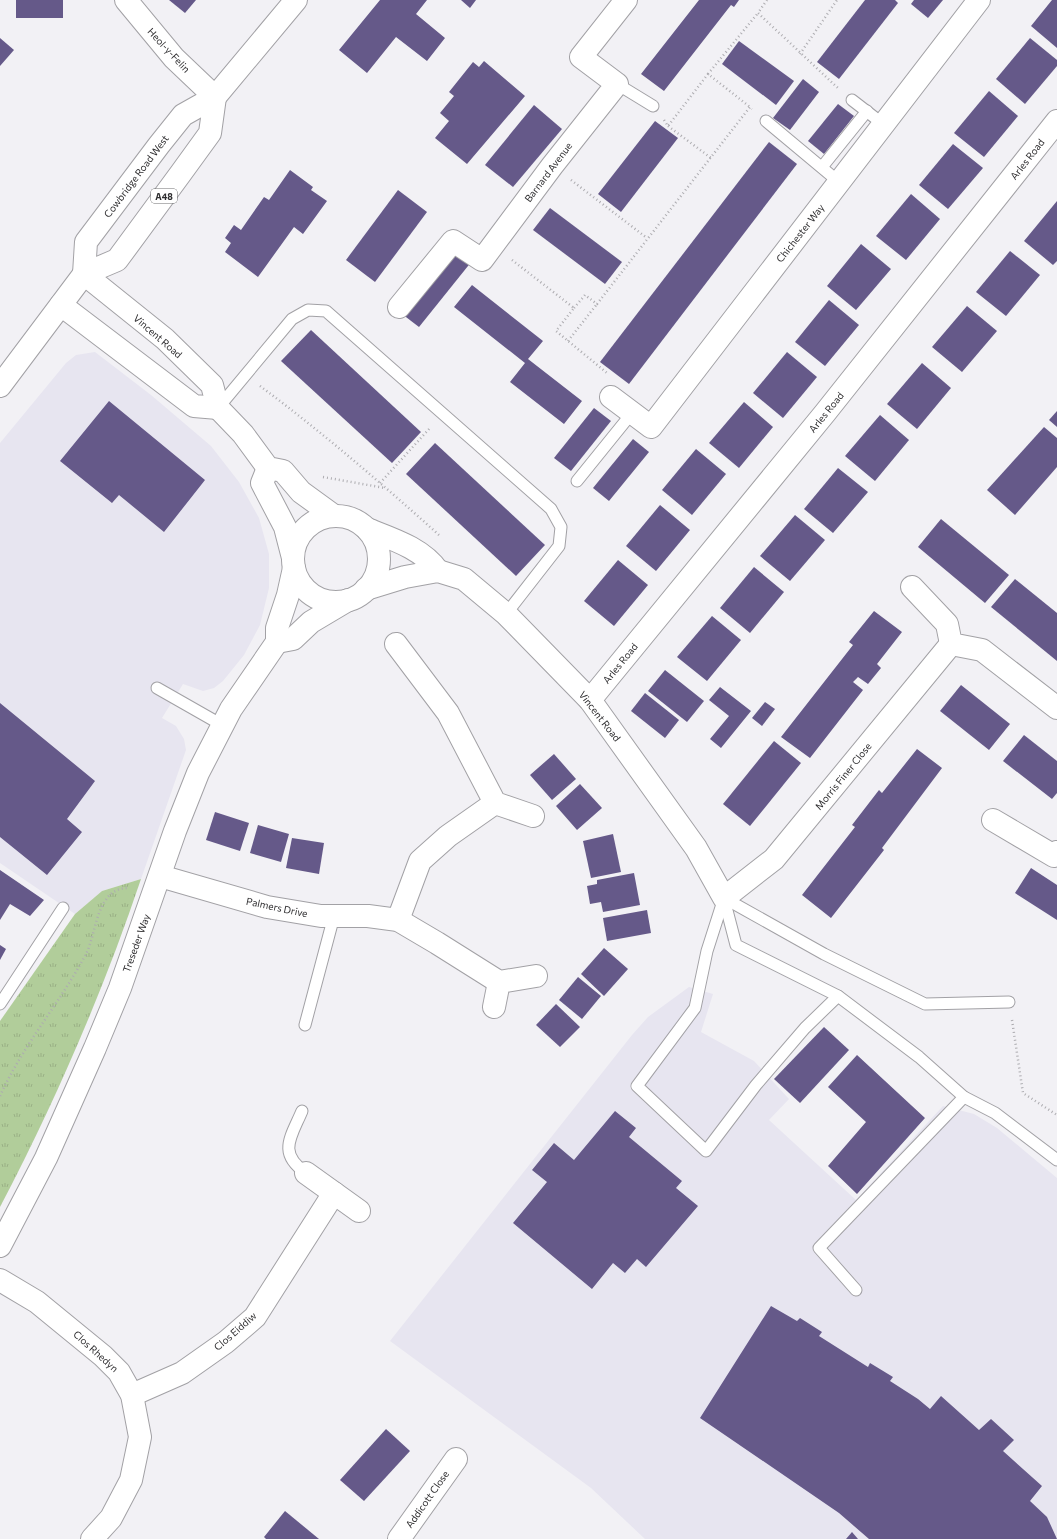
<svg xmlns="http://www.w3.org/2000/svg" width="1057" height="1539" font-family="Commissioner,sans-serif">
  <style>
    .built { fill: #e7e5f0 }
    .grass { fill: url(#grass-tufts) }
    .building { fill: #655989 }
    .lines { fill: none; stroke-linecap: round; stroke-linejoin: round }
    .service-casing { stroke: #a2a1a5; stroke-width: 13 }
    .minor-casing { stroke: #a2a1a5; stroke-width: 24 }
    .trunk-casing { stroke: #a2a1a5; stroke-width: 24 }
    .path { stroke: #adacb0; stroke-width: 2.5; stroke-dasharray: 1 3; stroke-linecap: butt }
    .service { stroke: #fff; stroke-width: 11 }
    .minor { stroke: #fff; stroke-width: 22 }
    .trunk { stroke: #fff; stroke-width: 22 }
    .labels { text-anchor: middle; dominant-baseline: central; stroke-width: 4; stroke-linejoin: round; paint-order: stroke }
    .shield { fill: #fff; stroke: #6d6d6e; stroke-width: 1 }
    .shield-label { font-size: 9px; font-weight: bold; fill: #2f2e30 }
    .street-label { font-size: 10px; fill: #2f2e30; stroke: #fff }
  </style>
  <defs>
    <pattern id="grass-tufts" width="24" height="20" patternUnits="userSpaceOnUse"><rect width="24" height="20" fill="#b1cd9a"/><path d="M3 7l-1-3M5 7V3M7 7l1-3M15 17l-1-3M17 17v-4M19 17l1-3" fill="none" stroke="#99b085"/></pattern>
  </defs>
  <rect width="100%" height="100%" fill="#f2f1f5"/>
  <!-- built -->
  <g class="built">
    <polygon points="95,352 151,395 211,446 239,482 259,518 269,554 269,588 260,625 244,655 223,681 214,688 203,691 183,684 162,718 176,726 184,739 186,750 141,879 102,891 75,914 0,863 0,443 66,363 76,355"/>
    <polygon points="689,987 713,994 701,1032 754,1061 789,1099 769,1120 856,1200 943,1106 974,1114 997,1128 1057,1178 1057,1539 645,1539 591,1488 390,1341 632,1035 648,1017"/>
  </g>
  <!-- grass -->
  <path class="grass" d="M 141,879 C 103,992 55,1102 0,1207 L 0,1021 L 75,914 L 102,891 Z"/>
  <!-- building -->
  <g class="building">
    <rect x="16" y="0" width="47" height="18"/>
    <polygon points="169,0 196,0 185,13"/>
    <polygon points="380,0 427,0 416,14 445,38 427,61 396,37 367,73 339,50"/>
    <polygon points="461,0 476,0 470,8"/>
    <polygon points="699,0 739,0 734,7 731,5 664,91 641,74"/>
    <polygon points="865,0 895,0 898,3 839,79 817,62"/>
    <polygon points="914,0 943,0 928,18 911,4"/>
    <polygon points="1052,0 1057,0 1057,48 1031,26"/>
    <polygon points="0,38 14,50 0,66"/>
    <polygon points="1030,38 1057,60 1057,66 1025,104 996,79"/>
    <polygon points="739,41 794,81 776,105 722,64"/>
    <polygon points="484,61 525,96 467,164 435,138 449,121 440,113 454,96 449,92 473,62 479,67"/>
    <polygon points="803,79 819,92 790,130 773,118"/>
    <polygon points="989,91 1018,116 984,157 954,133"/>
    <polygon points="838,104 854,116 824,154 808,141"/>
    <polygon points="534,105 562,129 513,187 485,165"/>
    <polygon points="655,121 678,138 621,212 598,194"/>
    <polygon points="769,142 797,164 629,384 600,362"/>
    <polygon points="953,144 983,168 948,209 919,185"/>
    <polygon points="290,170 313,187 311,190 327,201 303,234 294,227 258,277 225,252 231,243 225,238 234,225 241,230 264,197 269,200"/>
    <polygon points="398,190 427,212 375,282 346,260"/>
    <polygon points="911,194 940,219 906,260 876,236"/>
    <polygon points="1057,201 1057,261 1053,265 1024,241"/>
    <polygon points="550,208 622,262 605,284 533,230"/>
    <polygon points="861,244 891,269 856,310 827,286"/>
    <polygon points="456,248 472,261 419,327 402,314"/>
    <polygon points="1010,251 1040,275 1006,316 976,292"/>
    <polygon points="472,285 543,341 528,359 582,401 564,424 510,382 525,363 454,307"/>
    <polygon points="829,300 859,325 825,366 795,342"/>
    <polygon points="967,306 997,331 962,372 932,347"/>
    <polygon points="311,330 421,432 392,463 281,361"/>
    <polygon points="787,352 817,377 783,418 753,393"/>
    <polygon points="922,363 951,388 917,429 887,404"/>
    <polygon points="109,401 205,480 164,532 119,495 112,503 60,461"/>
    <polygon points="744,402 773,427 739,468 709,443"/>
    <polygon points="594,408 611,421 571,471 554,458"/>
    <polygon points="1057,411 1057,427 1049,420"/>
    <polygon points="880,415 909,440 875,481 845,456"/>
    <polygon points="1044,427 1057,438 1057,467 1015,515 987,490"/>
    <polygon points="633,439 649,452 609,501 593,488"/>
    <polygon points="435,443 545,545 516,576 406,474"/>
    <polygon points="696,449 726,474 692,515 662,490"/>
    <polygon points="838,468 868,492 833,533 804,509"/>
    <polygon points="660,505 690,530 656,571 626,546"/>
    <polygon points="795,515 825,540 790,581 760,556"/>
    <polygon points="941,519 1009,575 985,603 918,547"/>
    <polygon points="618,560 648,585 614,626 584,601"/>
    <polygon points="754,567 784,592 750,633 720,608"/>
    <polygon points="1015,579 1057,613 1057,661 991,607"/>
    <polygon points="874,611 902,632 877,664 881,668 868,684 858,677 853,682 863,690 810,758 781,737 853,645 849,642"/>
    <polygon points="712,616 741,640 707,681 677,657"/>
    <polygon points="665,670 704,701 687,722 648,691"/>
    <polygon points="961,685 1010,724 989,750 940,711"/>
    <polygon points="720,687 751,711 721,748 710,739 729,716 709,700"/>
    <polygon points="645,693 679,720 665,738 631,711"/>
    <polygon points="765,702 775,709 762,726 752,718"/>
    <polygon points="0,703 95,781 67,819 82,832 47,875 0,837"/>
    <polygon points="1024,735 1057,761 1057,793 1052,799 1003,761"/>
    <polygon points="774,741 801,763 750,826 723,804"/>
    <polygon points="917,749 942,768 882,848 884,850 831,918 802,895 855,827 852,825 879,790 882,793"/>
    <polygon points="554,754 576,779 552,800 530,775"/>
    <polygon points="580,784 602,808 577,830 556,806"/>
    <polygon points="215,812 249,823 240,851 206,840"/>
    <polygon points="258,825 289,834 281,862 250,853"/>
    <polygon points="613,834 621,872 591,878 583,841"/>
    <polygon points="292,838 324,843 319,874 286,868"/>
    <polygon points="1031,868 1057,885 1057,920 1015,893"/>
    <polygon points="0,870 44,900 30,916 10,904 0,920"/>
    <polygon points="634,873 640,905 603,912 601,902 590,904 587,886 597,884 597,880"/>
    <polygon points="647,910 651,933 607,941 603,918"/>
    <polygon points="0,945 6,949 0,960"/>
    <polygon points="604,948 628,969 604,996 581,974"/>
    <polygon points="578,977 601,996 582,1019 559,1000"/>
    <polygon points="556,1004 580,1027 560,1047 536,1025"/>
    <polygon points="824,1027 849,1050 800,1103 774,1079"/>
    <polygon points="857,1055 925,1118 857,1194 828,1166 866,1122 828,1087"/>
    <polygon points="615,1111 636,1128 629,1137 682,1181 676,1188 698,1206 646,1267 637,1259 625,1273 613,1263 592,1289 513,1223 547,1182 532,1170 554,1143 574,1160"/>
    <polygon points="771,1306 797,1321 800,1318 822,1332 819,1336 868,1367 870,1363 893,1377 890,1381 918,1399 930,1409 941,1396 979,1430 991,1419 1014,1440 1003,1451 1042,1486 1030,1501 1047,1517 1057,1539 869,1539 839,1513 700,1418"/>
    <polygon points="386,1429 410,1451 364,1501 340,1480"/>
    <polygon points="285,1511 319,1539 266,1539 264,1537"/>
    <polygon points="852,1532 858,1539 846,1539"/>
  </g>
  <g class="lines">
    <defs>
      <g id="service">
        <polyline points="617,84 653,106"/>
        <polyline points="852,100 883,124"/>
        <polyline points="766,121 839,182"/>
        <polyline points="822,167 867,111"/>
        <polyline points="218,408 292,319 308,310 326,311 551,509 561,527 559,546 506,614"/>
        <polyline points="577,481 632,413"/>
        <polyline points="157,688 222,725"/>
        <polyline points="724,898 707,951 695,1008 637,1086 706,1151 756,1085 805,1028 838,996"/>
        <polyline points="724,898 824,954 925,1004 1009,1002"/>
        <polyline points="724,899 736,945 838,996 919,1057 964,1097 995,1113 1057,1160"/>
        <polyline points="0,1004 63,908"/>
        <polyline points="305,1025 334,916"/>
        <path d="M 302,1111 C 291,1137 277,1153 306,1173"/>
        <polyline points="856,1290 819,1248 964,1097"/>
      </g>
      <g id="minor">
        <polyline points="126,0 174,58 215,97"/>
        <polyline points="84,274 165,339 212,385 218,408 243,434 268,468 283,471 301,492 334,516"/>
        <polyline points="61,305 194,406 218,408"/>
        <polyline points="399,307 453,241 482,260 552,166 617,84 581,57 626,0"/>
        <polyline points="611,397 651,427 979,0"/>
        <polyline points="268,468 262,483 285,527 293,558"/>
        <circle cx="336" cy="559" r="43"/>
        <path d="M 367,529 C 392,539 422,548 438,571"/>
        <polyline points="912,587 947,624 951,644 982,650 1057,708"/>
        <polyline points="366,589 405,577 438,571 464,579 506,614 590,700 696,848 724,898 774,859 951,644"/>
        <polyline points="277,642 293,639 311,622 348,600"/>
        <polyline points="396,644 448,713 495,803 533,816"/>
        <polyline points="590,700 825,413 1057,121"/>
        <polyline points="993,820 1054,856 1057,852"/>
        <polyline points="160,876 267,907 321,916 368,916 398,920 437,943 499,982 536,976"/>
        <polyline points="398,920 420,861 448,836 495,803"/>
        <polyline points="494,1007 499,982"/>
        <polyline points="306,1173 359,1211"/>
        <polyline points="0,1246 46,1158 95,1048 120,988 175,831 198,773 231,709 277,642 277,628 288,595 294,568"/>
        <polyline points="0,1280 37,1302 103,1356 119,1372 132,1395 140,1437 131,1480 111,1518 92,1539"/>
        <polyline points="132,1395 182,1373 226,1342 255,1317 334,1193"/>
        <polyline points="399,1539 456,1459"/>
      </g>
      <g id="trunk">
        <polyline points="84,274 86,242 159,145 183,115 215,97 296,0"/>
        <polyline points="0,386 84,274 117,260 181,173 210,133 215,97"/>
      </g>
    </defs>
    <!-- service casing -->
    <use href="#service" class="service-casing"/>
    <!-- minor casing -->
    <use href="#minor" class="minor-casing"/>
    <!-- trunk casing -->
    <use href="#trunk" class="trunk-casing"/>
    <!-- path -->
    <g class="path">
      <polyline points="767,0 758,13 839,89"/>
      <polyline points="800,54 837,0"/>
      <polyline points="708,74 758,13"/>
      <polyline points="664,120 668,126 708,74 750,107"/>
      <polyline points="668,126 711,158"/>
      <polyline points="571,180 647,238"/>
      <polyline points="512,260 574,308 556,331 607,373"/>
      <polyline points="574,308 585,295 597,304 750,107 752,109"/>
      <polyline points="568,341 597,304"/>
      <path d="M 260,386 C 322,432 381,483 439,535"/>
      <polyline points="323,477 385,488"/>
      <polyline points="380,483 430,428"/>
      <polyline points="1012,1020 1023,1093 1057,1115"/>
      <path d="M 0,1096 C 23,1045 60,1003 86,954 C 97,933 96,887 129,888"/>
    </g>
    <!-- service -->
    <use href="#service" class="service"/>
    <!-- minor -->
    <use href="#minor" class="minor"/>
    <!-- trunk -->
    <use href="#trunk" class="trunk"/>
  </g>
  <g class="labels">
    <!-- shield labels -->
    <rect class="shield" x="151" y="189" width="26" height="14" rx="3"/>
    <g class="shield-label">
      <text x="164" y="196">A48</text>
    </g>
    <!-- street labels -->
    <g class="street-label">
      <text transform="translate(169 50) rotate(47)">Heol-y-Felin</text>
      <text transform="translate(1027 159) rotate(-52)">Arles Road</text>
      <text transform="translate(548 172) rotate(-53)">Barnard Avenue</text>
      <text transform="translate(136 176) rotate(-53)">Cowbridge Road West</text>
      <text transform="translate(800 233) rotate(-52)">Chichester Way</text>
      <text transform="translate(158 336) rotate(41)">Vincent Road</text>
      <text transform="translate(826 412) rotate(-51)">Arles Road</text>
      <text transform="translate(620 663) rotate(-51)">Arles Road</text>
      <text transform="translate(600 716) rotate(52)">Vincent Road</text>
      <text transform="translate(843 776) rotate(-51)">Morris Finer Close</text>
      <text transform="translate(277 907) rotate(12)">Palmers Drive</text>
      <text transform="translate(136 943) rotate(-70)">Treseder Way</text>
      <text transform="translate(235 1331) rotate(-41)">Clos Eiddiw</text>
      <text transform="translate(96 1351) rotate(42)">Clos Rhedyn</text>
      <text transform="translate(427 1499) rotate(-55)">Addicott Close</text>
    </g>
  </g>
</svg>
